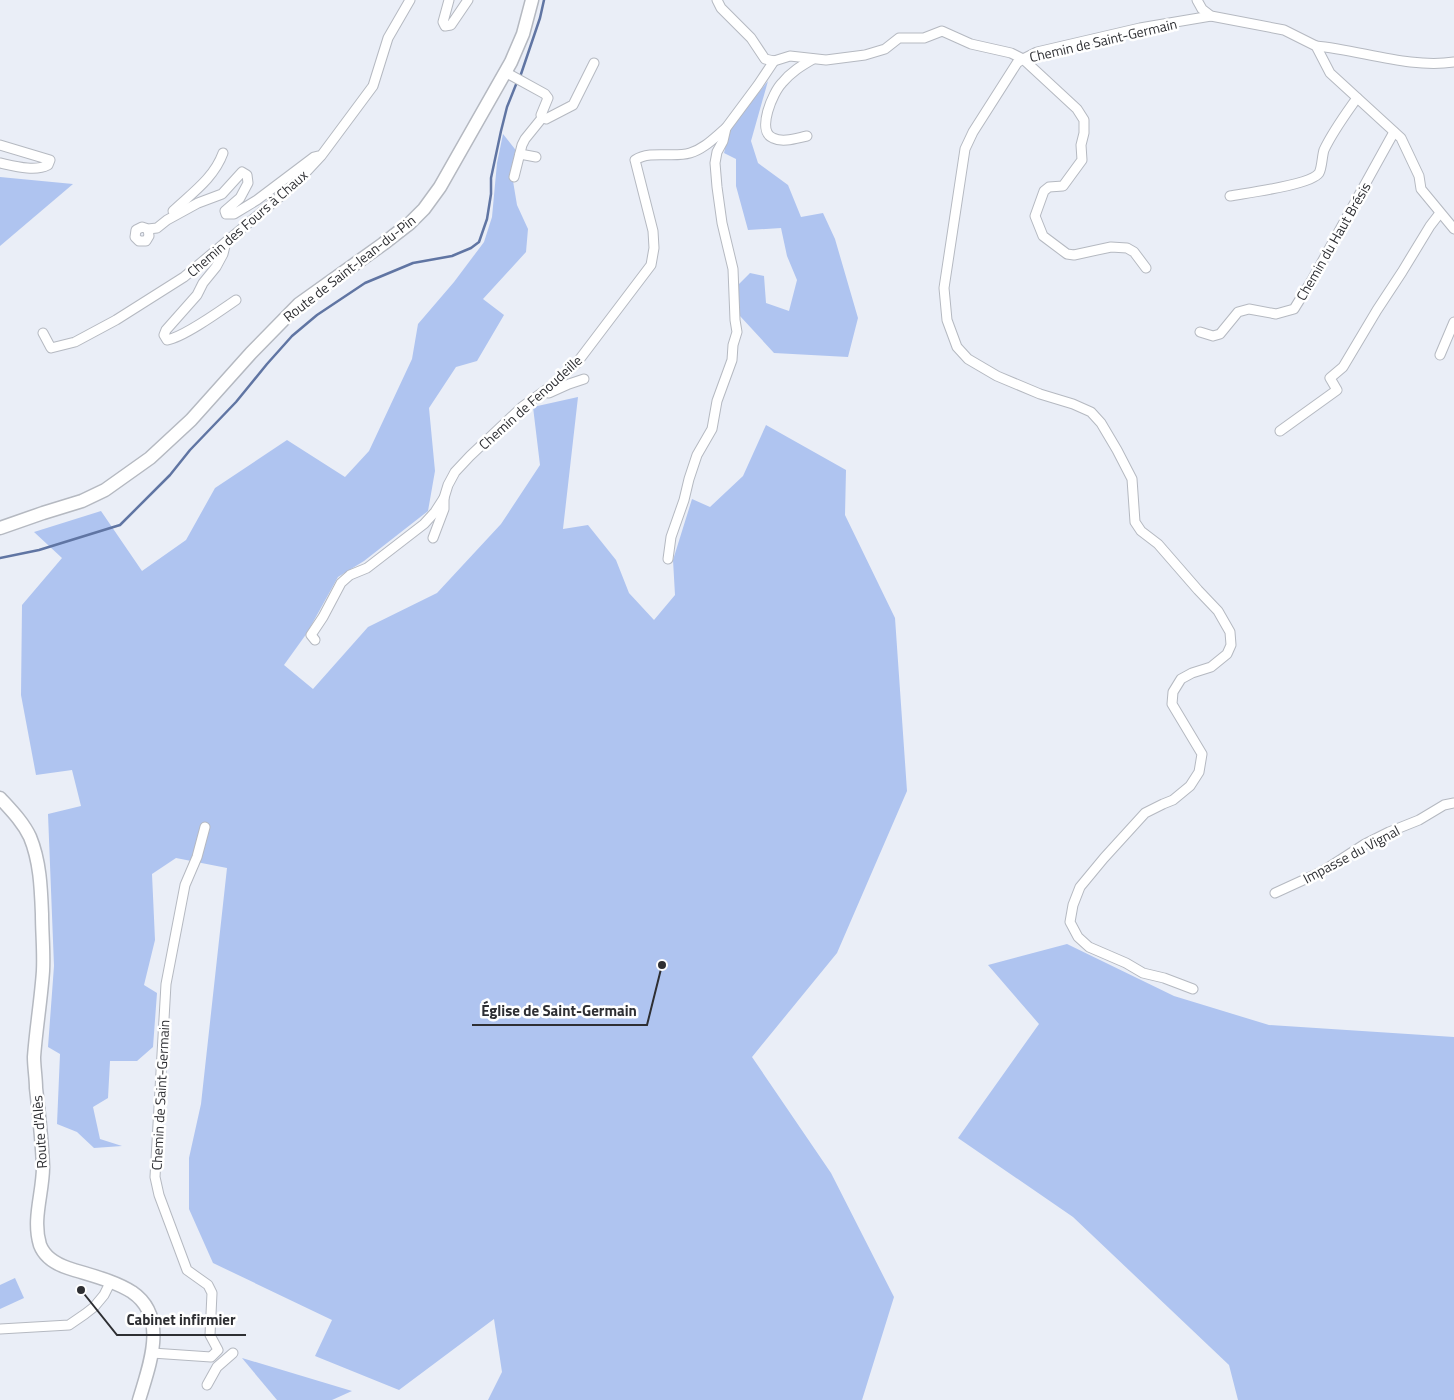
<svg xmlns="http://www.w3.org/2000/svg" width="1454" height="1400" font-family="'Titillium Web',sans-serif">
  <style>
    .green { fill: #afc4f0 }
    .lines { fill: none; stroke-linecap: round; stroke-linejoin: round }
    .stream { stroke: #6075a3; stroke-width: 2.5 }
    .minor-casing { stroke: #b5b9c1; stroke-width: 11 }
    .secondary-casing { stroke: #b5b9c1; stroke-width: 15 }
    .minor { stroke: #fff; stroke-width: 9 }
    .secondary { stroke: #fff; stroke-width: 12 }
    .labels { text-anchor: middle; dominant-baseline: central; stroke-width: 5; stroke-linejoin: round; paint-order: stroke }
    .street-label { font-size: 14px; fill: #2e2f33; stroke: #fff }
    .leader { fill: none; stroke: #2e2f33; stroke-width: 2 }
    .callout-dot { fill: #2e2f33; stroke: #fff; stroke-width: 2 }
    .callout-label { font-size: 15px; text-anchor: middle; font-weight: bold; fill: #2e2f33; stroke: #fff; stroke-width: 5; stroke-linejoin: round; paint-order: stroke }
  </style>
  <rect width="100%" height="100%" fill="#eaeef7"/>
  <!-- green -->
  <g class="green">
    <polygon points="768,81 751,141 758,163 788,185 801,217 823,213 835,239 858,318 848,357 774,353 740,316 738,285 750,273 764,276 766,303 789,311 797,280 787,256 781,228 748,230 736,186 736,159 724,153 730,128"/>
    <polygon points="503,134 518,153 512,175 517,205 528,229 526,252 483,299 504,315 477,361 456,367 429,408 435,471 428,511 364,561 338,577 307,633 284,665 313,689 368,627 437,593 501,524 540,465 533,407 578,397 563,529 588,525 616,560 629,593 654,620 675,595 673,560 692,499 710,507 743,476 766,425 846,470 845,515 895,618 907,791 837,953 752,1057 831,1173 894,1297 862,1400 488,1400 502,1372 494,1319 399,1390 315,1356 332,1320 213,1263 189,1209 189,1158 201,1104 227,868 176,858 152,874 155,940 144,985 157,993 153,1047 137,1061 110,1061 108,1098 93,1107 100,1139 122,1146 94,1148 77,1132 57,1124 60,1054 48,1047 54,966 48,814 81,806 72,770 36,775 21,695 22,605 62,558 34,532 101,511 142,571 186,540 215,488 287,440 345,477 369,451 412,359 418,324 454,282 484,242 492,217 497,163"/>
    <polygon points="0,177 73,184 0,246"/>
    <polygon points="1067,944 1174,996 1269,1025 1454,1037 1454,1400 1238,1400 1229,1365 1073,1217 958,1138 1039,1024 988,965"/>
    <polygon points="15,1278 24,1298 0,1309 0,1285"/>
    <polygon points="242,1358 352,1391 332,1400 277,1400"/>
  </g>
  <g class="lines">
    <!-- stream -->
    <g class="stream">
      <polyline points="520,77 540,18 544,0"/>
      <polyline points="0,558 39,550 120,525 170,475 190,450 236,402 267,364 292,336 317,315 365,283 413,263 452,256 471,248 479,242 487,219 491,194 491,178 501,131 507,107 517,82"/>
    </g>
    <defs>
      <g id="minor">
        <polyline points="449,0 443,22 445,26 451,25 468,0"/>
        <polyline points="717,0 721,8 751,38 765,59 774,61 790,56 826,60 865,55 885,49 899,38 924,38 942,31 971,44 1011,53 1023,59 1077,109 1084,120 1084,133 1081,145 1082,160 1063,186 1049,187 1044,191 1035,216 1043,236 1067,254 1074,255 1111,247 1127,248 1134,252 1146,268"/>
        <polyline points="1197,0 1202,9 1211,16 1284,30 1316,46 1330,73 1401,138 1419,176 1421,189 1454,229"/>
        <path d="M 1316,46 C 1360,50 1411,69 1454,62"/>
        <polyline points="505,72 545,94 548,98 541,115 542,118 546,119 573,105 594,63"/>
        <path d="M 807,136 C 797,138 783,143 773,138 C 756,131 773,92 782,83 C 791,72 801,66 813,59"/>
        <path d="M 0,145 L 50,160 L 48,165 C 35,172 14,166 0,163"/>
        <polyline points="520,154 536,157"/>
        <polyline points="514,177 522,145 525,139 542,118"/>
        <path d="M 1230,196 C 1246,193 1311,185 1319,173 C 1322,168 1322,156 1324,150 C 1333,131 1345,115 1357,98"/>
        <path d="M 173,211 C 192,193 214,178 223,153"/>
        <polyline points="148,229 149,236 146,241 139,241 135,237 136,230 142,227 148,229 157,228 167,220 198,203 222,194 242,172 247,175 248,183 240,198 225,211 226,214 234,214 257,200 314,157 318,156"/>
        <path d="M 226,242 L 223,254 L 216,267 L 203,283 L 197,295 L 166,330 L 164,335 L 167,340 C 184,337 220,311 236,300"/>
        <polyline points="1200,332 1213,336 1220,334 1238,312 1249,309 1276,314 1294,309 1312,280 1394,132"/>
        <polyline points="43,333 51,348 75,342 116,320 184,277 294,185 321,156 373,86 388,38 410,0"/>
        <polyline points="1440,355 1454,322"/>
        <polyline points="544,392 549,393 569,384 584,379"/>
        <polyline points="1280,431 1337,390 1330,378 1343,367 1377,310 1402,272 1430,226 1440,213"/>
        <polyline points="433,538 444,509 444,498"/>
        <polyline points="668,559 671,537 684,500 689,479 697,455 712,429 717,401 732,360 733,345 737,332 735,320 733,269 722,223 717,187 715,163 717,152 723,141 726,128 758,85 774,61"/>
        <path d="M 315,640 L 311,635 L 323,617 L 341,583 L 350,575 L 367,568 L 424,524 L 435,512 L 444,498 L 448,485 L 455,472 L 470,456 L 522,407 L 550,387 L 576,364 L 651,265 L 654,248 L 653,231 L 635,160 C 651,150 673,158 690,153 C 704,149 715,137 726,128"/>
        <polyline points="1275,893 1323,871 1365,844 1389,832 1419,820 1444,805 1454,803"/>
        <polyline points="1193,989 1164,978 1143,973 1126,963 1089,947 1078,937 1070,922 1073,905 1080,887 1104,858 1145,813 1163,804 1173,800 1190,786 1199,772 1202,754 1172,704 1173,692 1181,679 1192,673 1211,667 1227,654 1231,645 1230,632 1218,611 1198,590 1158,544 1141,531 1135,522 1132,479 1117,450 1101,423 1091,412 1073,404 1040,394 997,376 968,359 957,347 947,320 944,288 965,149 973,132 1017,63 1023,59 1037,52 1140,28 1211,16"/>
        <polyline points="0,1329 69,1325 85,1314 94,1307 104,1295 110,1283"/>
        <polyline points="152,1353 211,1357 218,1350 210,1335 212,1293 208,1285 187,1270 159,1195 155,1177 166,984 185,885 197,857 205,827"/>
        <polyline points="207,1385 217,1367 233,1353"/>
      </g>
      <g id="secondary">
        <polyline points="0,528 43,513 82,501 105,490 150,458 191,420 251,353 299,304 383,244 410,223 424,209 440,187 511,62 523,34 532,0"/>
        <path d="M 0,798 C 11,810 23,822 30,837 C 40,861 41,888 42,914 C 42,933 44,952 43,971 C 41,1000 36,1029 34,1057 C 34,1067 36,1078 36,1088 C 39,1114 42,1140 43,1167 C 43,1193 32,1219 40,1245 C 45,1258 56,1264 68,1268 C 89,1275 113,1280 132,1292 C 169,1317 149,1366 139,1400"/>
      </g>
    </defs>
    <!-- minor casing -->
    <use href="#minor" class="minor-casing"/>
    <!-- secondary casing -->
    <use href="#secondary" class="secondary-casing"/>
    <!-- minor -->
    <use href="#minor" class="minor"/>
    <!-- secondary -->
    <use href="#secondary" class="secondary"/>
  </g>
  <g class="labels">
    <!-- street labels -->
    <g class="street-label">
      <text transform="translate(1103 40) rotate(-13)">Chemin de Saint-Germain</text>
      <text transform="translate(247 223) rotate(-41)">Chemin des Fours à Chaux</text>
      <text transform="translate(1333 241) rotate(-60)">Chemin du Haut Brésis</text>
      <text transform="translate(349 268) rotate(-38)">Route de Saint-Jean-du-Pin</text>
      <text transform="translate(530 402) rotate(-42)">Chemin de Fenoudeille</text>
      <text transform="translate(1351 854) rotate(-28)">Impasse du Vignal</text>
      <text transform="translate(160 1095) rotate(-87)">Chemin de Saint-Germain</text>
      <text transform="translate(39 1132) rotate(-94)">Route d'Alès</text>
    </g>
  </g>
  <!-- callouts -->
  <path class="leader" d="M662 965L647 1025H472M81 1290L117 1335H246"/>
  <g class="callout-dot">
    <circle cx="662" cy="965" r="5"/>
    <circle cx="81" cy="1290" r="5"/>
  </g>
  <g class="callout-label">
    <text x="559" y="1016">Église de Saint-Germain</text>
    <text x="181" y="1325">Cabinet infirmier</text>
  </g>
</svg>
